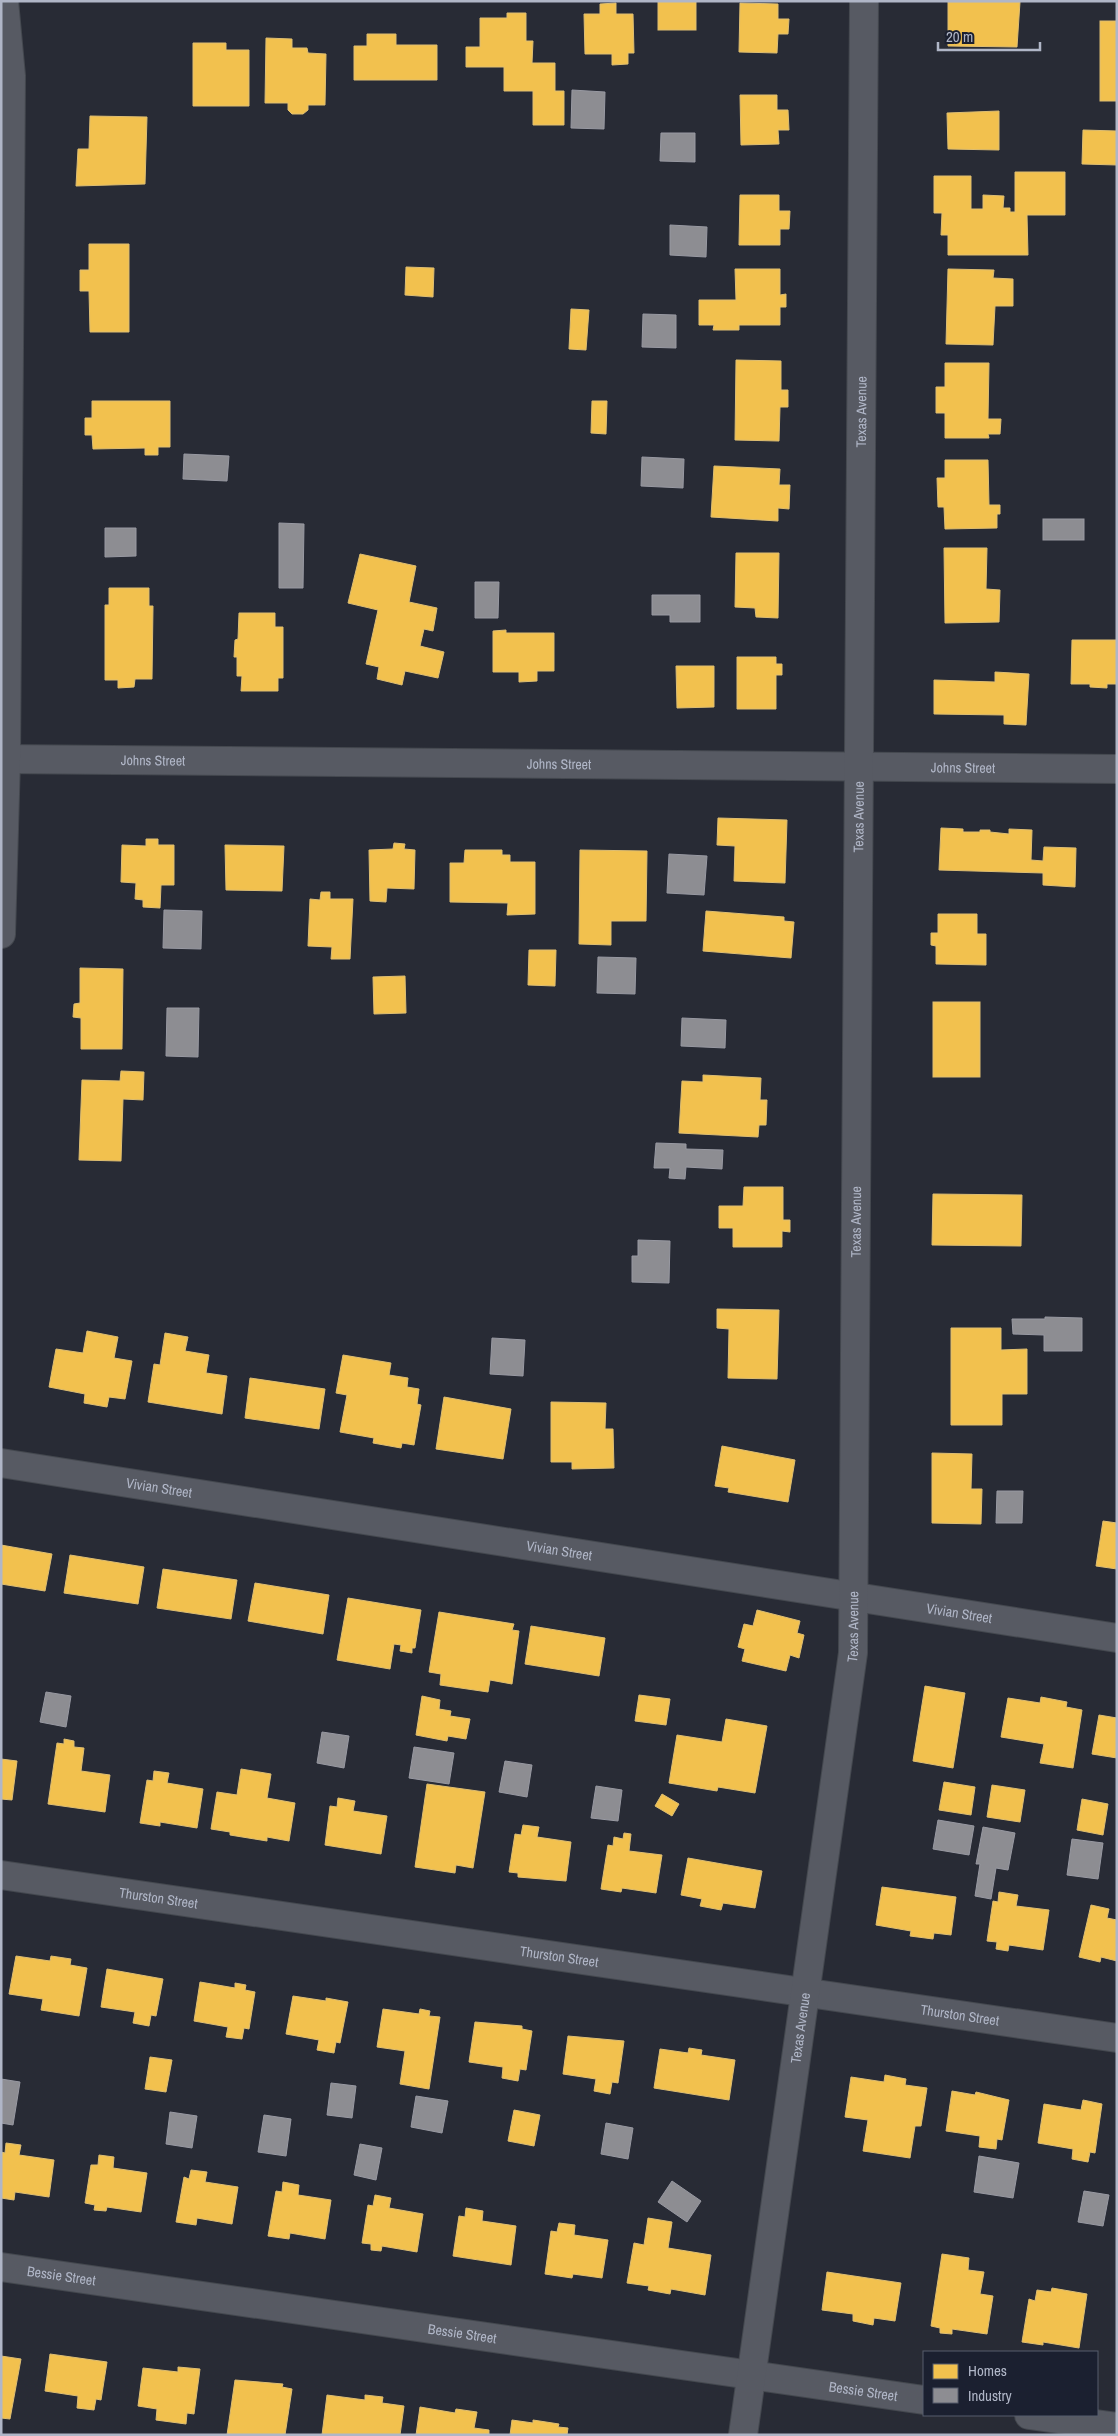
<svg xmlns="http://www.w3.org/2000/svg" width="1118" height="2436" font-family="'Archivo Narrow',sans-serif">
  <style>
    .homes { fill: #f2c14e; stroke: #debe72 }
    .industry { fill: #8d8d92; stroke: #9899a2 }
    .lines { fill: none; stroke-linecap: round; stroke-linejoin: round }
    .street-casing { stroke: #44484f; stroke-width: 30 }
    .street { stroke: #575a63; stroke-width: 28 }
    .labels { text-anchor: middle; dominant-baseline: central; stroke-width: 5; stroke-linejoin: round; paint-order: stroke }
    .street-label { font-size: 14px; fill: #b0b6c7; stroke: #1b2030 }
  </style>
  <rect width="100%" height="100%" fill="#282b35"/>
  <!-- homes -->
  <g class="homes">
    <rect x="658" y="1" width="38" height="29"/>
    <polygon points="948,2 1020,2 1017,47 948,46"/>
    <polygon points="616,3 616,14 633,14 634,53 628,53 628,64 612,65 612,54 585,54 584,14 600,14 600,4"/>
    <polygon points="740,3 778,4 778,19 789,19 788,34 778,34 777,53 739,52"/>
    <polygon points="507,13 526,13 526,41 533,41 532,63 555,63 555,91 564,91 564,125 533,125 533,91 504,91 504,67 466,67 466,47 480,47 480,18 507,18"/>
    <rect x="1100" y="21" width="17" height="80"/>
    <polygon points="367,34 396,34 396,45 437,45 437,80 354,80 354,46 367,46"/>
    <polygon points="266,38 292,39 292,48 307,48 308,53 326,54 325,105 308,105 308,110 303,114 292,114 288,110 288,103 265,103"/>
    <polygon points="193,43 226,43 226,50 249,50 249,106 193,106"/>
    <polygon points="740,95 777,95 777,110 788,110 789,130 778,130 779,144 741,145"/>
    <polygon points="999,111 999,150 948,149 947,113"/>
    <polygon points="90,116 147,117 145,184 76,186 78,149 89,149"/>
    <polygon points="1083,130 1117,131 1117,165 1082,164"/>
    <polygon points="1015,172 1065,172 1065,215 1027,215 1028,255 948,255 948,235 941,235 942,213 934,213 934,176 971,176 971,209 983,209 983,195 1004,196 1003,208 1010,208 1010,212 1015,212"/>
    <polygon points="740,195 779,195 779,211 790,211 789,229 780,229 780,245 739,245"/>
    <polygon points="89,244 129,244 129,332 90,332 89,291 80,291 80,270 89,270"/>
    <polygon points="406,267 434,268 433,297 405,295"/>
    <polygon points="735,269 780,269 780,295 786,294 786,307 780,307 780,325 739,325 739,330 713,330 714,325 699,325 699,300 736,300"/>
    <polygon points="948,269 994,270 993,278 1013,279 1013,306 995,306 993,345 946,344"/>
    <polygon points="571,309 589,310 586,350 569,349"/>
    <polygon points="736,360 781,361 781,390 788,390 788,407 780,407 779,441 735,440"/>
    <polygon points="945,363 989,363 988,419 1001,419 1000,434 988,434 989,438 945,438 945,413 936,413 936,387 945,387"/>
    <polygon points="92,401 170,401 170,447 158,447 158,455 145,455 145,448 93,449 92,435 85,435 85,418 92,418"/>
    <polygon points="592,401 607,401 606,434 591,433"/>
    <polygon points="945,460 988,460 989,505 1000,505 1000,514 997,514 997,528 945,529 944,507 938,507 937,478 945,478"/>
    <polygon points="714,466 780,469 779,485 790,485 789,509 778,508 778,521 711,517"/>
    <polygon points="944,548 987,548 986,589 1000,590 999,622 945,623"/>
    <polygon points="736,553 779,553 778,618 756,617 755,608 735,607"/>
    <polygon points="360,554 416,566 409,602 437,608 433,631 424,629 420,646 444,652 438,678 405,671 402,685 377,679 379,667 366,664 378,610 348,603"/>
    <polygon points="109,588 149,588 149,606 153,606 152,679 135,679 134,687 118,688 118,680 105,680 105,605 109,605"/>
    <polygon points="239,613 275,613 275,627 283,627 283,678 278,678 278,691 241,691 242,676 237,676 237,657 234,657 235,640 238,639"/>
    <polygon points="506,630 506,633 554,633 554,671 537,671 537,681 519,682 519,672 493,672 493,631"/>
    <polygon points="1072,640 1117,640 1117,684 1107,684 1107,688 1090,687 1090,684 1071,684"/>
    <polygon points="737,657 776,657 776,664 782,664 782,675 776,675 776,709 737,709"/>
    <polygon points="676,666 714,666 714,707 677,708"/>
    <polygon points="995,672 1029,674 1026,725 1004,724 1004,715 934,714 934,680 995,682"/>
    <polygon points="718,818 787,820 785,883 734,881 735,846 717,845"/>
    <polygon points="941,828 963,829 963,832 980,832 980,830 990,830 990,832 1009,834 1009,829 1032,830 1031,860 1043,861 1044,847 1076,848 1075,887 1043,885 1043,873 939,870"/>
    <polygon points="146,839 158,839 158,845 174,845 174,885 161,885 160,908 143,907 143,900 135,899 136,883 121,882 122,845 146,846"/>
    <polygon points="394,843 405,844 404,849 415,850 414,889 387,888 386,902 370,901 369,850 393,849"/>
    <polygon points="225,845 284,846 282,891 226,890"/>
    <polygon points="465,850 502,850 502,855 510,855 510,862 535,862 535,914 507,915 508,903 450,902 450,863 464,863"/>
    <polygon points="580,850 647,851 646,921 611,921 611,945 579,944"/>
    <polygon points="321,892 330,892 330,899 353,899 350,959 331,959 332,947 308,946 310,899 320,900"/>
    <polygon points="706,911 784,917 784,921 794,922 791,958 703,951"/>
    <polygon points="938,914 977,914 977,934 986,934 986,965 936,964 936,946 931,945 931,933 938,933"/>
    <polygon points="529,950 556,950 555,986 528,985"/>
    <polygon points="80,968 123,969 122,1049 81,1049 81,1018 73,1017 74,1004 80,1003"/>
    <polygon points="405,976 406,1013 374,1014 373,977"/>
    <rect x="933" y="1002" width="47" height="75"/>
    <polygon points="121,1071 144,1072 143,1100 123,1099 121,1161 79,1160 82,1080 120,1081"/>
    <polygon points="703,1075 761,1078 760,1100 767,1100 766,1125 759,1125 758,1137 679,1133 682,1081 703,1082"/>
    <polygon points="744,1187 783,1187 783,1220 790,1220 790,1232 782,1231 782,1247 733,1247 733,1228 719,1228 719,1206 743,1206"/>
    <polygon points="933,1194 1022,1195 1021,1246 932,1245"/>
    <polygon points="717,1309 779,1310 777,1379 728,1378 729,1329 717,1328"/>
    <polygon points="951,1328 1001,1328 1001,1350 1027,1349 1027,1394 1002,1394 1002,1425 951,1425"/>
    <polygon points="87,1331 118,1337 114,1358 132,1361 125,1399 109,1397 107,1407 84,1403 85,1394 49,1387 56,1349 83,1353"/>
    <polygon points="165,1333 188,1337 185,1351 209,1355 206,1373 227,1376 222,1414 148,1402 154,1364 160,1365"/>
    <polygon points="343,1355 391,1363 389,1375 408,1378 407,1387 419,1389 417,1404 421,1405 414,1445 402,1443 401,1448 373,1443 374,1438 340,1432 347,1395 336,1393"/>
    <polygon points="250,1378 325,1389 319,1429 245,1418"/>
    <polygon points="444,1397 511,1409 503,1459 436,1449"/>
    <polygon points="551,1402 606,1403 605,1429 613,1429 614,1468 572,1469 572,1462 551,1462"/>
    <polygon points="722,1446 795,1460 788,1502 728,1492 729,1488 715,1486"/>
    <polygon points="932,1453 972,1454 971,1489 982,1489 981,1524 932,1523"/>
    <polygon points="1103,1521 1117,1523 1117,1569 1096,1566"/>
    <polygon points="1,1545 52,1554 45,1591 1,1584"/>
    <polygon points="70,1555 144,1567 138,1604 64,1593"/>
    <polygon points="163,1569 237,1580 231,1619 157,1608"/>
    <polygon points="255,1583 329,1595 323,1634 248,1621"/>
    <polygon points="348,1598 421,1610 415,1648 412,1648 412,1653 400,1651 401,1645 394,1644 390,1669 337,1660"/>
    <polygon points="757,1610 800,1621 797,1633 804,1635 799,1658 790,1655 786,1671 742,1661 745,1649 738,1647 744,1624 753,1626"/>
    <polygon points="439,1612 514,1624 512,1630 519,1631 512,1684 490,1680 488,1692 440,1685 441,1674 429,1672"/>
    <polygon points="531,1626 605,1638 599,1676 525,1664"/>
    <polygon points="925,1686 965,1693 953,1768 913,1761"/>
    <polygon points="639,1695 670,1699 666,1725 635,1721"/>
    <polygon points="422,1696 440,1700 439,1709 451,1711 450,1716 470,1719 466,1739 448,1736 447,1741 416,1735"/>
    <polygon points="1041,1697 1067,1702 1066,1707 1082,1710 1073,1768 1040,1763 1044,1744 1001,1737 1008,1698 1040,1703"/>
    <polygon points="1099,1715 1117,1718 1117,1758 1092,1754"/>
    <polygon points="726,1719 767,1726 755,1793 718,1787 717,1791 669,1783 677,1735 722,1742"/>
    <polygon points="64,1739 74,1741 74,1747 84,1748 81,1771 110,1775 105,1812 48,1804 57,1743 64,1744"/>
    <polygon points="1,1759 17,1761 12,1800 1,1799"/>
    <polygon points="241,1769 271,1774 267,1798 295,1803 289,1841 267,1837 267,1841 230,1835 230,1832 211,1829 217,1792 237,1795"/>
    <polygon points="154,1771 169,1773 167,1783 203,1789 197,1828 160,1822 160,1826 140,1823 147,1780 153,1781"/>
    <polygon points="944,1782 975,1787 971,1815 939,1810"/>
    <polygon points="427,1784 485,1792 473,1868 456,1865 455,1873 415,1867"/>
    <polygon points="992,1785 1025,1790 1020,1822 987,1817"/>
    <polygon points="662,1794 679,1804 672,1816 655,1806"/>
    <polygon points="338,1798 355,1801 353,1811 387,1816 381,1854 325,1845 330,1806 337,1807"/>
    <polygon points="1082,1799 1108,1804 1103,1835 1077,1830"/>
    <polygon points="523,1825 539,1827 537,1837 571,1842 566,1881 518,1877 518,1873 509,1872 515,1834 521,1835"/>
    <polygon points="624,1833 631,1834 629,1851 662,1855 656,1893 622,1888 621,1892 601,1889 608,1845 613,1846 614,1837 623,1839"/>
    <polygon points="688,1858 762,1871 755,1908 723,1903 721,1910 700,1906 702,1899 681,1895"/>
    <polygon points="882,1887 956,1897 951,1935 934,1933 933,1939 910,1936 911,1931 876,1925"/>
    <polygon points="999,1892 1018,1895 1016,1906 1049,1910 1043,1950 1009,1945 1008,1951 996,1949 997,1942 987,1941 993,1901 998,1902"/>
    <polygon points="1091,1905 1109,1909 1107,1918 1117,1920 1117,1961 1101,1957 1100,1962 1079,1957"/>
    <polygon points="16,1956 50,1961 51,1956 71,1959 70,1965 87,1968 79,2016 41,2010 43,1999 9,1994"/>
    <polygon points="107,1969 163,1979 156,2016 151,2015 149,2026 133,2023 135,2012 101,2007"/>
    <polygon points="200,1982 235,1988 235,1983 246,1985 245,1990 255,1992 249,2029 244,2028 242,2039 226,2037 228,2027 194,2021"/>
    <polygon points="293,1996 326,2001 326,1998 348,2002 340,2043 336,2042 334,2053 317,2050 319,2040 286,2034"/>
    <polygon points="383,2009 419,2014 420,2009 430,2011 429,2016 440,2017 429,2089 400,2084 405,2051 377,2047"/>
    <polygon points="475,2022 522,2026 522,2029 532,2031 526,2070 520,2069 518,2081 502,2078 503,2067 469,2062"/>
    <polygon points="568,2036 624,2041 618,2083 612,2082 610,2094 594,2091 596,2079 563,2074"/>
    <polygon points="689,2048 702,2050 701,2055 735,2060 729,2100 654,2088 660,2049 688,2053"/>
    <polygon points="150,2057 172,2060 166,2092 145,2089"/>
    <polygon points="885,2075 906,2079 905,2085 927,2088 921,2126 915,2126 910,2158 863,2151 868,2120 845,2117 851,2077 884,2082"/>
    <polygon points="952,2091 975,2095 976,2092 1009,2100 1002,2140 997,2139 996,2149 979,2147 980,2136 946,2131"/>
    <polygon points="1083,2100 1102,2104 1095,2153 1090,2152 1088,2162 1072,2159 1073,2149 1038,2143 1044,2104 1081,2110"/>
    <polygon points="514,2110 540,2115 534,2146 508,2141"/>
    <polygon points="6,2143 21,2145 19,2155 54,2160 49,2197 15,2192 14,2200 1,2198 1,2152 5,2153"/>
    <polygon points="99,2155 114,2157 113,2168 147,2173 141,2212 107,2207 106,2211 94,2210 95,2205 85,2203 91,2165 98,2165"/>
    <polygon points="191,2170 207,2172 205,2182 238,2187 232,2224 197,2218 196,2225 176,2222 184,2177 189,2179"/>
    <polygon points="283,2182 299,2185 298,2195 331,2200 325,2239 290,2233 289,2239 268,2236 276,2191 282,2192"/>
    <polygon points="375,2195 391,2198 389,2208 423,2214 417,2252 382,2246 381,2251 371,2250 371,2244 362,2243 368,2205 373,2206"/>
    <polygon points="466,2208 483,2211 482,2221 516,2226 511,2265 453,2256 459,2216 465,2217"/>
    <polygon points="648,2218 672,2222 668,2248 711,2255 705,2295 671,2289 670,2294 648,2290 649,2286 627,2283 634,2243 644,2245"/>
    <polygon points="559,2223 575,2225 574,2235 608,2240 602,2278 573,2274 572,2278 545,2274 551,2231 557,2232"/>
    <polygon points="942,2254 969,2258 968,2270 984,2272 980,2294 993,2296 987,2334 952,2329 952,2334 940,2333 940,2328 931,2326"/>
    <polygon points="827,2272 901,2283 895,2321 874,2318 873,2325 853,2321 853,2314 822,2310"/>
    <polygon points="1052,2288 1087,2294 1079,2348 1043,2342 1043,2345 1022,2342 1029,2299 1035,2301 1037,2290 1051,2292"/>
    <polygon points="50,2354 107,2362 101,2400 96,2399 94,2410 77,2408 78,2396 45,2391"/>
    <polygon points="1,2356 21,2359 10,2419 1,2418"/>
    <polygon points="178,2367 200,2369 194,2414 187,2413 186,2424 156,2420 157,2409 138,2406 143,2368 178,2372"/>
    <polygon points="235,2380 283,2384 282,2387 292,2389 285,2435 227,2435"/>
    <polygon points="327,2395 365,2400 365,2395 383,2397 382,2403 404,2406 400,2435 322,2435"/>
    <polygon points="420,2407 455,2413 456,2409 477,2412 474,2428 489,2430 489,2435 416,2435"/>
    <polygon points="512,2420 533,2423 533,2420 559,2424 558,2427 568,2428 567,2435 510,2435"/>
  </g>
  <!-- industry -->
  <g class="industry">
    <polygon points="572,90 605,92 604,129 571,128"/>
    <polygon points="661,133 695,133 695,162 660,161"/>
    <polygon points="670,225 707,227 706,257 670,255"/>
    <polygon points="643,314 676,315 676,348 642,347"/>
    <polygon points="184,454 229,456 227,481 183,479"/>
    <polygon points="642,457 684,459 683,488 641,486"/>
    <rect x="1043" y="519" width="41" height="21"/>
    <polygon points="279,523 304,524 303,588 279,588"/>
    <polygon points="105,528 136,528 136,556 105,557"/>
    <polygon points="475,582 499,582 498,618 475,618"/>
    <polygon points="652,595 700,595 700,622 670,622 670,615 652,615"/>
    <polygon points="669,854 707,856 704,895 667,893"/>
    <polygon points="164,910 202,911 201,949 163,948"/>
    <polygon points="598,957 636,958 635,994 597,993"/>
    <polygon points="167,1008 199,1008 198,1057 166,1056"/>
    <polygon points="682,1018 726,1020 725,1048 681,1046"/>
    <polygon points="656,1143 686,1144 686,1149 723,1150 722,1169 686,1167 685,1179 669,1178 670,1168 654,1168"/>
    <polygon points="638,1240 670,1241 669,1283 632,1282 632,1256 638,1256"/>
    <polygon points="1045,1317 1082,1318 1082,1351 1044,1351 1044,1335 1013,1334 1012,1319 1045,1319"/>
    <polygon points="492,1338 525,1340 523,1376 490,1374"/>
    <polygon points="997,1491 1023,1491 1022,1523 996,1523"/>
    <polygon points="46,1692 71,1696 66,1727 40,1722"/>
    <polygon points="322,1732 349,1736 344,1768 317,1763"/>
    <polygon points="414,1747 454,1753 449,1784 409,1778"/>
    <polygon points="505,1761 532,1765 527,1797 499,1792"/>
    <polygon points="596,1786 622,1790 618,1821 591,1818"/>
    <polygon points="938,1820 974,1826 969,1855 933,1849"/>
    <polygon points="983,1827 1015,1833 1008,1870 996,1868 991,1899 975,1896 980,1864 976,1864"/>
    <polygon points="1072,1839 1103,1843 1098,1879 1067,1875"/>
    <polygon points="1,2079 20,2082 13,2125 1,2123"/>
    <polygon points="331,2083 356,2086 352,2118 327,2115"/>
    <polygon points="416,2096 448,2101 442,2133 411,2127"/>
    <polygon points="170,2112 197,2116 192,2148 166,2144"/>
    <polygon points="264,2115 291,2119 286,2156 258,2152"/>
    <polygon points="606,2123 633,2128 628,2159 601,2154"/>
    <polygon points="360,2144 382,2148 376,2180 354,2175"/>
    <polygon points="979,2156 1019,2163 1013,2198 974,2192"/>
    <polygon points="672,2181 701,2201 687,2222 658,2202"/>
    <polygon points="1084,2191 1109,2195 1103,2226 1078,2222"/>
  </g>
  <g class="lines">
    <defs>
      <g id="street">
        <path id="s1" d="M 1,759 L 1117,769"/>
        <polyline points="1,934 6,759 11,76 4,1"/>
        <path id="s2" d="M 1,1463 L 1117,1638"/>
        <path id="s3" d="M 1,1875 L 1117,2038"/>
        <path id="s4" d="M 1,2267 L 924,2400"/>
        <polyline points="1029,2415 1117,2427"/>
        <path id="s5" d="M 743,2435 L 853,1653 L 864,1"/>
      </g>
    </defs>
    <!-- street casing -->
    <use href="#street" class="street-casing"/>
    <!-- street -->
    <use href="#street" class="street"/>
  </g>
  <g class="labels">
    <!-- street labels -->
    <g class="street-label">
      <text stroke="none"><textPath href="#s5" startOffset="2031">Texas Avenue</textPath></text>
      <text stroke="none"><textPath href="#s1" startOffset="152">Johns Street</textPath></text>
      <text stroke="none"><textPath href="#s1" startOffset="558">Johns Street</textPath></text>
      <text stroke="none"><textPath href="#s1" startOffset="962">Johns Street</textPath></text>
      <text stroke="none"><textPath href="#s5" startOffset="1626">Texas Avenue</textPath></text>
      <text stroke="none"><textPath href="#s5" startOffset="1221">Texas Avenue</textPath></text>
      <text stroke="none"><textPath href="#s2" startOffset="160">Vivian Street</textPath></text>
      <text stroke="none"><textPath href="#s2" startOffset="565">Vivian Street</textPath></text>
      <text stroke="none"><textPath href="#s2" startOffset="970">Vivian Street</textPath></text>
      <text stroke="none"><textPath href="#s5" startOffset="816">Texas Avenue</textPath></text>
      <text stroke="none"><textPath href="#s3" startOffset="159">Thurston Street</textPath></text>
      <text stroke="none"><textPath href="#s3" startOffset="564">Thurston Street</textPath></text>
      <text stroke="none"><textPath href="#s3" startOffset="969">Thurston Street</textPath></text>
      <text stroke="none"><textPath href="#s5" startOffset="411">Texas Avenue</textPath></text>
      <text stroke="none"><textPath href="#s4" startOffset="61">Bessie Street</textPath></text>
      <text stroke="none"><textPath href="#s4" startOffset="466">Bessie Street</textPath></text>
      <text stroke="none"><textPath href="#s4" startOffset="871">Bessie Street</textPath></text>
    </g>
  </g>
  <!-- border -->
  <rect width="1118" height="2436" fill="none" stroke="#b0b6c7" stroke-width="5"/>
  <!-- legend -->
  <rect x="923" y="2351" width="175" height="65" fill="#1b2030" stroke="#575c6c"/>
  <rect x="933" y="2364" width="25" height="15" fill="#f2c14e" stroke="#575c6c"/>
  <text x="968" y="2376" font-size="15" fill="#b0b6c7">Homes</text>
  <rect x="933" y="2388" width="25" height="15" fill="#8d8d92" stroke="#575c6c"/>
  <text x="968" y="2401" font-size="15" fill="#b0b6c7">Industry</text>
  <!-- scale -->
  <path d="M938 42v8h102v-8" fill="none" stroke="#b0b6c7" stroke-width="2.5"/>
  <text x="946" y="42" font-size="15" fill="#b0b6c7" stroke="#1b2030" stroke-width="4" paint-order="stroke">20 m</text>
</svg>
